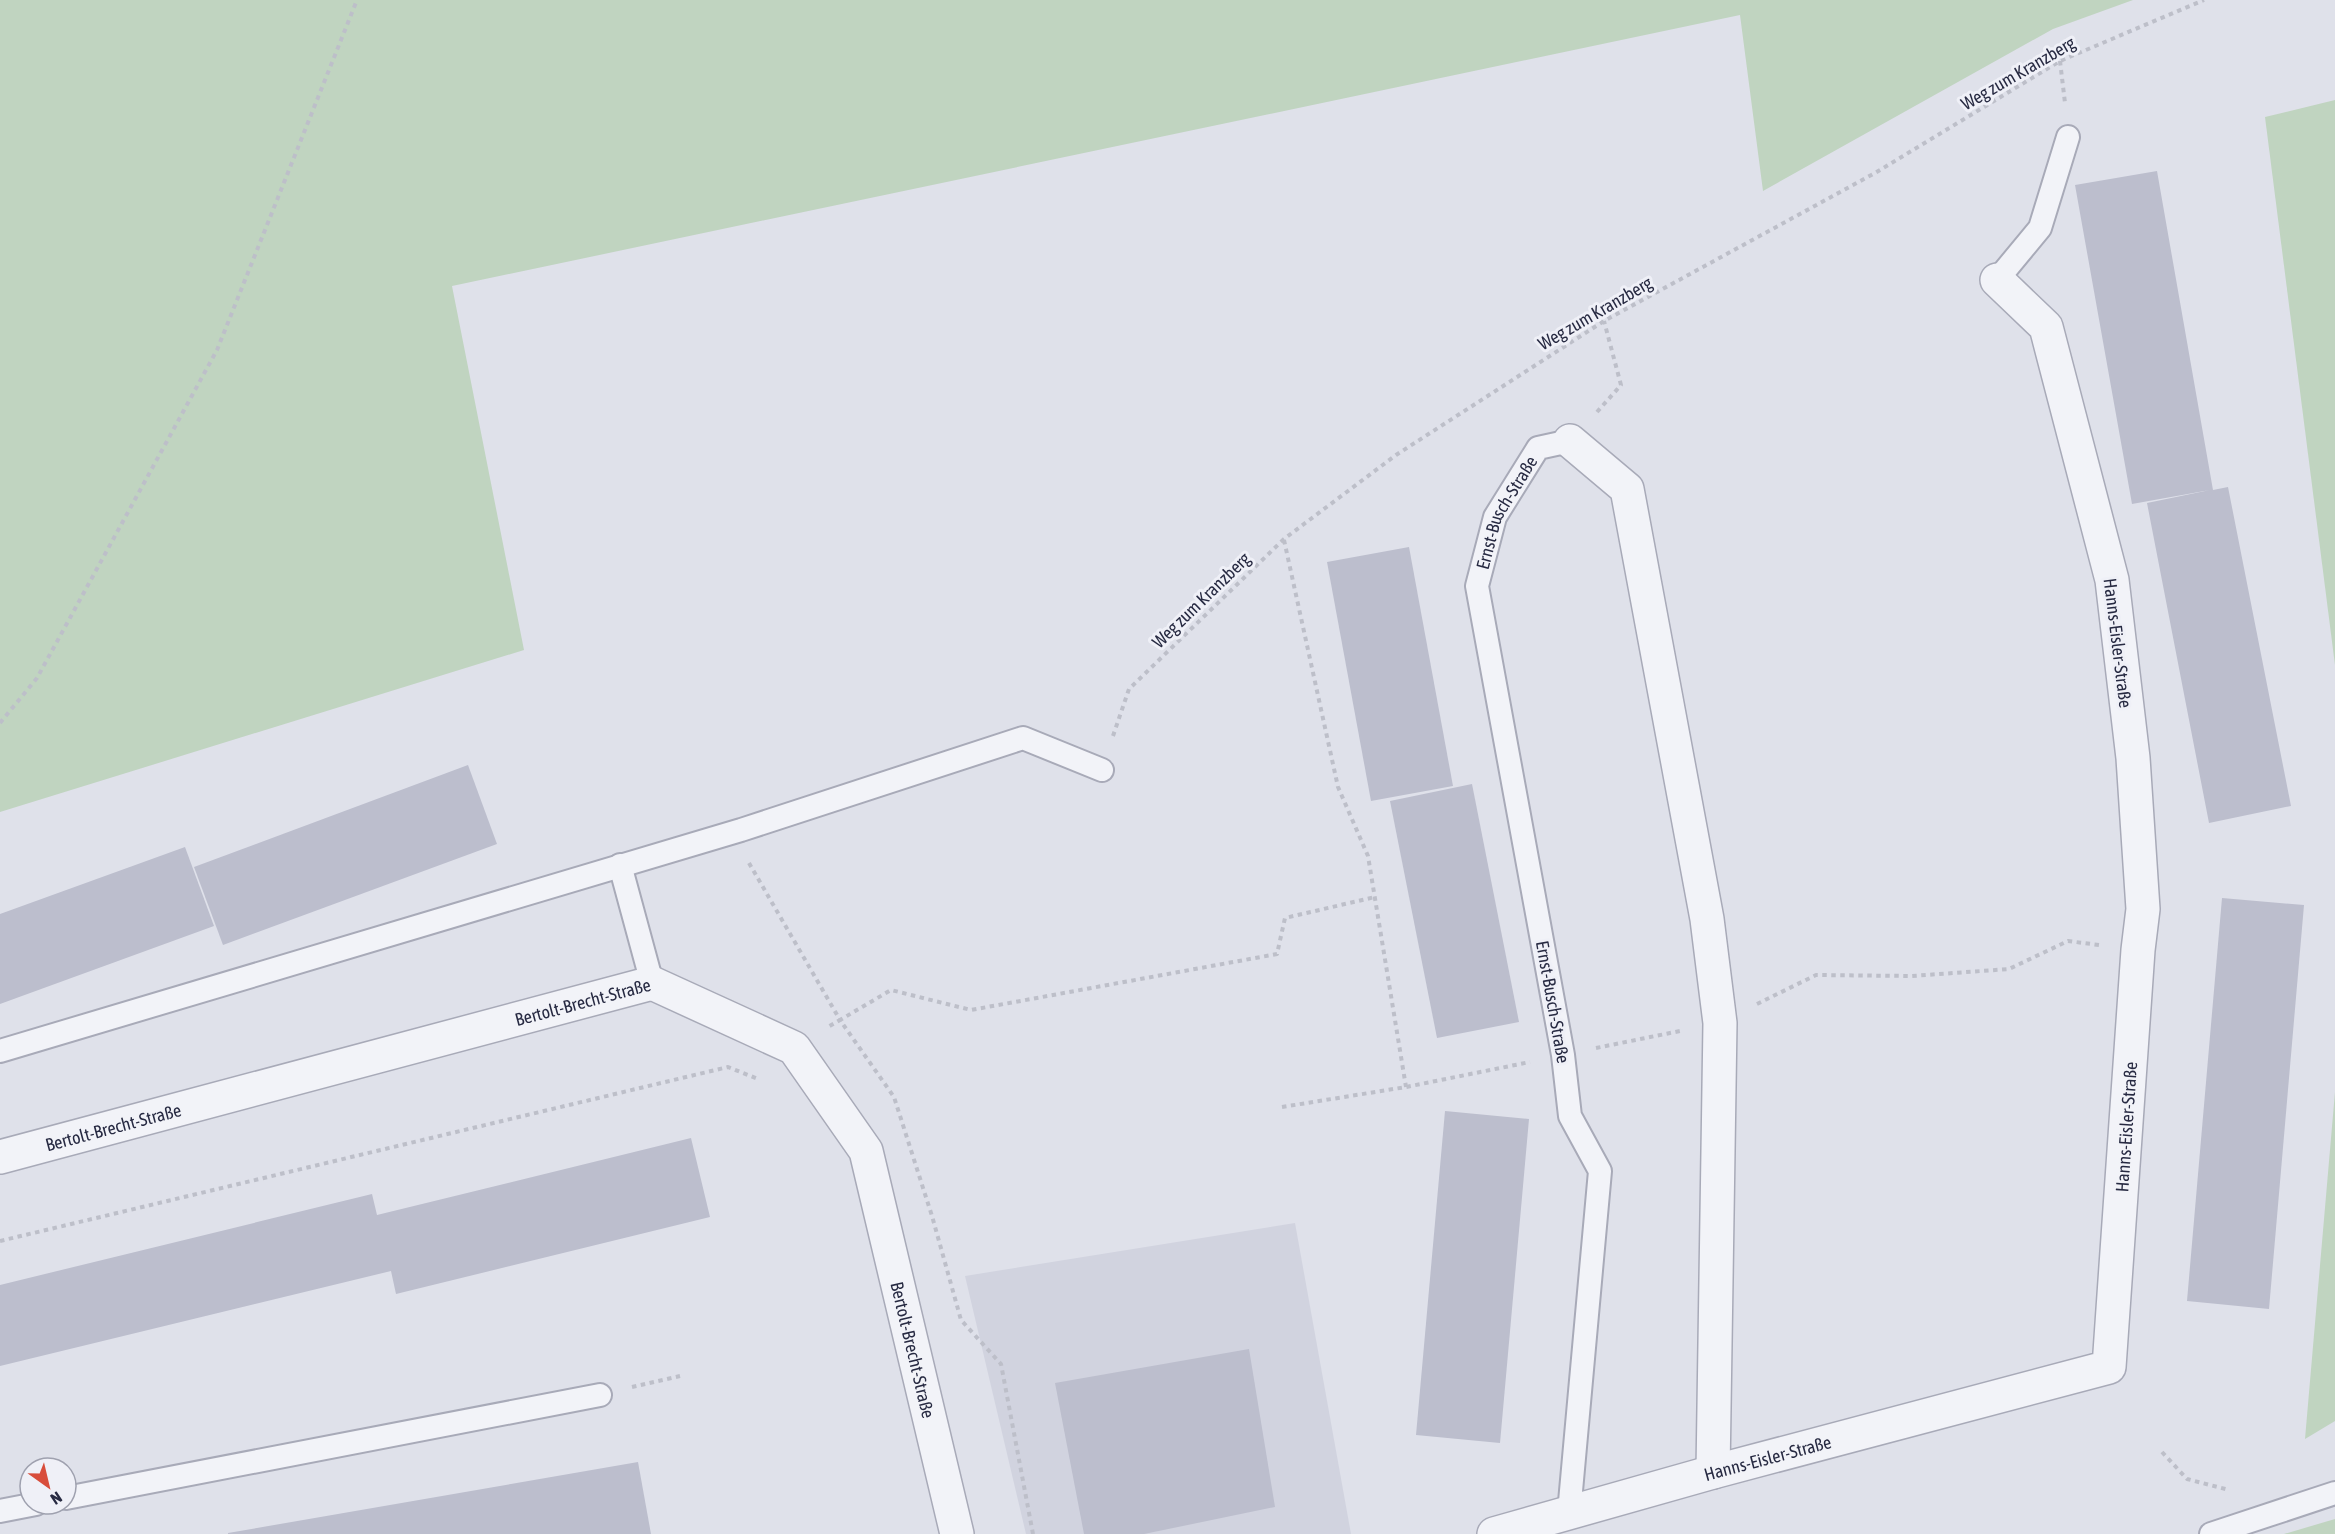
<svg xmlns="http://www.w3.org/2000/svg" width="2335" height="1534" font-family="'Asap Condensed',sans-serif">
  <style>
    .built { fill: #d1d3df }
    .green { fill: #c0d4c0 }
    .building { fill: #bcbecd }
    .lines { fill: none; stroke-linecap: round; stroke-linejoin: round }
    .lane-casing { stroke: #a8aab8; stroke-width: 26 }
    .street-casing { stroke: #a8aab8; stroke-width: 36 }
    .path { stroke: #bdbfc9; stroke-width: 4; stroke-dasharray: 4.5 4.5; stroke-linecap: butt }
    .lane { stroke: #f2f3f8; stroke-width: 22 }
    .street { stroke: #f2f3f8; stroke-width: 33 }
    .labels { text-anchor: middle; dominant-baseline: central; stroke-width: 6; stroke-linejoin: round; paint-order: stroke }
    .street-label { font-size: 18px; fill: #272a42; stroke: #eff0f7 }
  </style>
  <rect width="100%" height="100%" fill="#dfe1ea"/>
  <!-- built -->
  <polygon class="built" points="1295,1223 1351,1534 1026,1534 965,1276"/>
  <!-- green -->
  <g class="green">
    <polygon points="0,0 2133,0 2053,29 1763,191 1740,15 452,286 524,650 0,812"/>
    <polygon points="2335,100 2335,665 2265,117"/>
    <polygon points="2335,1092 2335,1421 2305,1439"/>
    <polygon points="2335,1519 2335,1534 2284,1534"/>
  </g>
  <!-- building -->
  <g class="building">
    <polygon points="2157,171 2213,490 2228,487 2291,806 2209,823 2147,503 2210,490 2132,504 2075,185"/>
    <polygon points="1409,547 1453,786 1371,801 1327,562"/>
    <polygon points="468,765 497,844 223,945 194,867"/>
    <polygon points="1472,784 1519,1022 1437,1038 1390,801"/>
    <polygon points="185,847 214,926 0,1004 0,914"/>
    <polygon points="2222,898 2304,905 2269,1309 2187,1301"/>
    <polygon points="1445,1111 1529,1119 1500,1443 1416,1435"/>
    <polygon points="691,1138 710,1217 396,1294 391,1271 0,1366 0,1285 372,1194 377,1215"/>
    <polygon points="1249,1349 1275,1507 1144,1534 1084,1534 1055,1383"/>
    <polygon points="638,1462 651,1534 228,1534 228,1533"/>
  </g>
  <g class="lines">
    <defs>
      <g id="lane">
        <polyline points="1997,280 2040,228 2068,137"/>
        <polyline points="620,865 652,983"/>
        <polyline points="0,1051 741,830 1023,738 1102,770"/>
        <polyline points="66,1498 600,1395"/>
        <polyline points="0,1511 36,1504"/>
        <path id="s1" d="M 1569,1513 L 1600,1171 L 1570,1116 L 1563,1055 L 1477,586 L 1495,517 L 1538,448 L 1570,441"/>
        <polyline points="2211,1534 2335,1493"/>
      </g>
      <g id="street">
        <polyline points="1570,441 1627,489 1707,919 1720,1023 1713,1472"/>
        <path id="s2" d="M 0,1157 L 652,983 L 794,1048 L 866,1151 L 957,1534"/>
        <path id="s3" d="M 1494,1534 L 1713,1472 L 2109,1367 L 2138,950 L 2143,909 L 2133,758 L 2112,580 L 2046,327 L 1997,280"/>
      </g>
    </defs>
    <!-- lane casing -->
    <use href="#lane" class="lane-casing"/>
    <!-- street casing -->
    <use href="#street" class="street-casing"/>
    <!-- path -->
    <g class="path">
      <polyline points="2060,61 2065,103"/>
      <polyline points="1597,412 1621,385 1604,321"/>
      <polyline points="1284,540 1338,787 1368,856 1406,1087"/>
      <polyline points="0,723 37,678 217,350 357,0"/>
      <polyline points="1113,736 1129,689 1284,539 1396,455 1604,321 1875,173 2060,61 2204,0"/>
      <polyline points="749,863 840,1020 828,1027"/>
      <polyline points="1757,1004 1816,975 1912,976 2009,969 2068,941 2099,945"/>
      <polyline points="1596,1048 1680,1031"/>
      <polyline points="1282,1107 1406,1087 1530,1062"/>
      <polyline points="0,1241 728,1067 758,1079"/>
      <polyline points="632,1387 680,1376"/>
      <polyline points="2162,1452 2187,1479 2229,1490"/>
      <polyline points="1033,1534 1001,1364 961,1320 932,1216 894,1097 840,1020 891,990 971,1010 1277,954 1285,918 1375,897"/>
    </g>
    <!-- lane -->
    <use href="#lane" class="lane"/>
    <!-- street -->
    <use href="#street" class="street"/>
  </g>
  <g class="labels">
    <!-- street labels -->
    <g class="street-label">
      <text transform="translate(2018 73) rotate(-30)">Weg zum Kranzberg</text>
      <text transform="translate(1595 313) rotate(-30)">Weg zum Kranzberg</text>
      <text stroke="none"><textPath href="#s1" startOffset="1024">Ernst-Busch-Straße</textPath></text>
      <text transform="translate(1201 600) rotate(-44)">Weg zum Kranzberg</text>
      <text transform="translate(2118 643) rotate(83)">Hanns-Eisler-Straße</text>
      <text transform="translate(1553 1002) rotate(80)">Ernst-Busch-Straße</text>
      <text stroke="none"><textPath href="#s2" startOffset="603">Bertolt-Brecht-Straße</textPath></text>
      <text stroke="none"><textPath href="#s2" startOffset="117">Bertolt-Brecht-Straße</textPath></text>
      <text stroke="none"><textPath href="#s3" startOffset="878">Hanns-Eisler-Straße</textPath></text>
      <text stroke="none"><textPath href="#s2" startOffset="1161">Bertolt-Brecht-Straße</textPath></text>
      <text stroke="none"><textPath href="#s3" startOffset="284">Hanns-Eisler-Straße</textPath></text>
    </g>
  </g>
  <!-- north arrow -->
  <g transform="translate(48 1486) rotate(146)"><circle r="28" fill="#eff0f7" stroke="#9fa1af" stroke-width="1.5"/>
  <path d="M0-4.5L10 22L0 15L-10 22Z" fill="#d84d3b"/>
  <text y="-9" font-size="16" font-weight="bold" text-anchor="middle" fill="#272a42">N</text>
  </g>
</svg>
